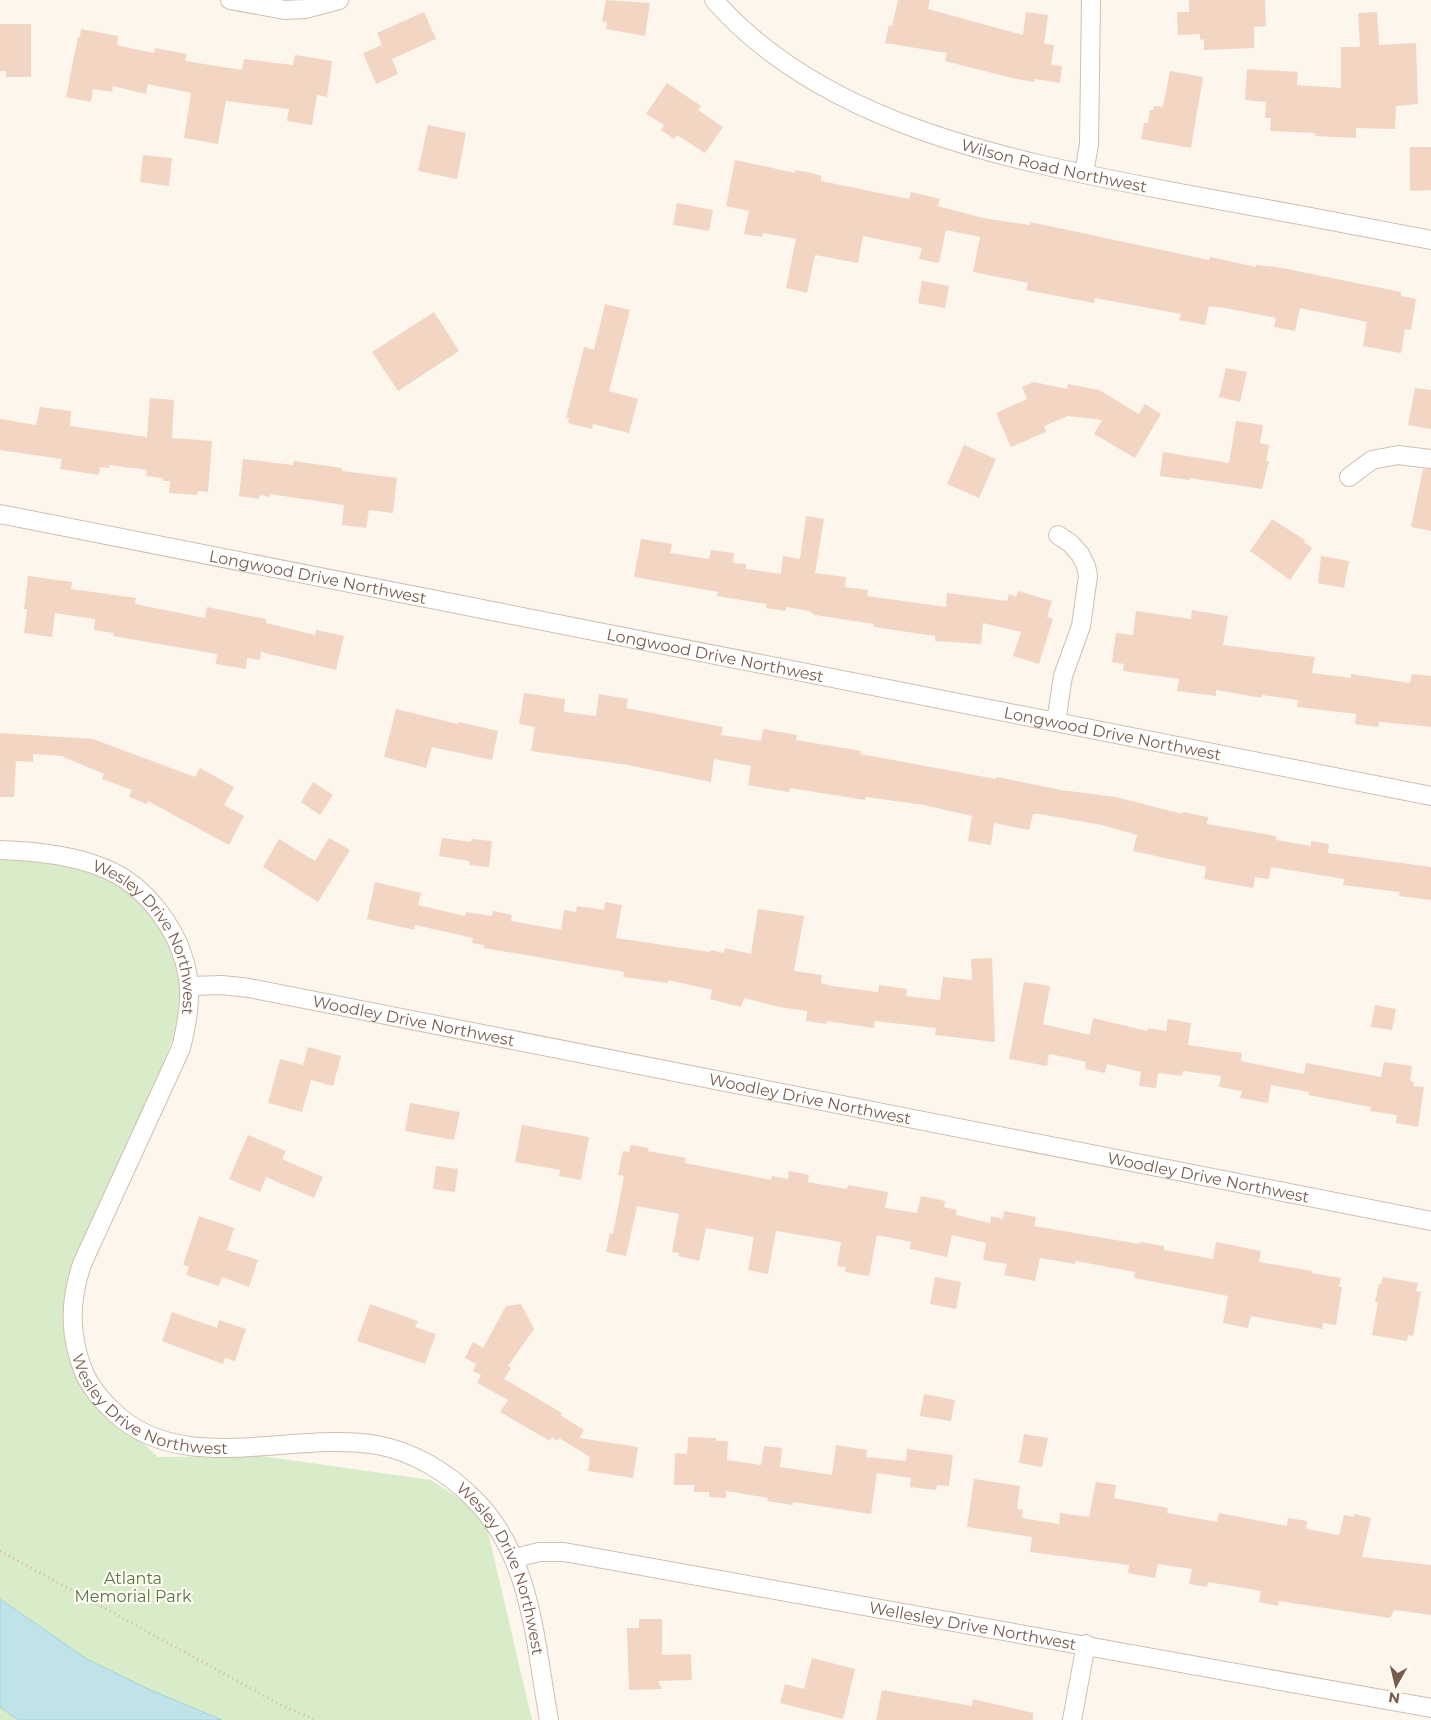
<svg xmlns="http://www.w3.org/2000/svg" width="1431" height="1720" font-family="Montserrat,sans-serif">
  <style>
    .green { fill: #d8ecc9 }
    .water { fill: #bfe3e8; stroke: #a5d3da }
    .building { fill: #f3d5c3 }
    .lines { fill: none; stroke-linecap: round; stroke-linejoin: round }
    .street-casing { stroke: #d1beb0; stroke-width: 20 }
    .path { stroke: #d9b8a5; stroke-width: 3; stroke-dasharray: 1 4; stroke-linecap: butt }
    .street { stroke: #fff; stroke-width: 18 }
    .labels { text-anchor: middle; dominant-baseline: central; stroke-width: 4.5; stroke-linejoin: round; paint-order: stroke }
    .street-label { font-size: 16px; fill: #7a5c4d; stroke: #fffaf3 }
    .park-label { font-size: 16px; fill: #537a41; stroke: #fffaf3 }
  </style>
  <rect width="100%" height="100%" fill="#fdf6ec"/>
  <!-- green -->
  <polygon class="green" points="0,846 152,890 195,983 129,1149 66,1298 82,1387 158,1457 261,1456 431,1480 484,1515 532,1720 0,1720"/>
  <!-- water -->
  <polygon class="water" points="0,1599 87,1659 146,1688 222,1720 18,1720 0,1707"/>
  <!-- building -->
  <g class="building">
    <polygon points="606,0 650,3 645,36 606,29 607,22 602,21"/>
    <polygon points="898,0 930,0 928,9 1023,35 1026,12 1048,15 1044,44 1054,45 1051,65 1062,66 1060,83 1035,79 1034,82 1016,79 945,61 947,53 885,43 889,25 892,26"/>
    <polygon points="1189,0 1265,0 1266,26 1254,27 1254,48 1204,50 1204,39 1200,40 1200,34 1178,35 1177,12 1189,12"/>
    <polygon points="424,12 436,39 392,59 398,74 376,84 363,53 382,45 377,33"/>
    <polygon points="1377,12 1379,45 1416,43 1418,104 1396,106 1395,129 1356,128 1356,138 1315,136 1315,133 1270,131 1271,118 1265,118 1266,102 1245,100 1247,69 1298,72 1297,85 1341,88 1341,47 1360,47 1358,13"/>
    <polygon points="0,24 31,24 31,77 6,77 6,71 0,71"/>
    <polygon points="81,29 118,36 117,44 120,46 154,53 155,48 187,54 185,61 242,70 244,59 293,65 295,55 332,61 327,97 317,95 312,125 287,121 289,109 226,101 218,144 184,138 191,93 148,84 146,94 113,86 112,92 93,89 91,102 66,97 78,37 80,37"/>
    <polygon points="1170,71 1203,77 1191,148 1141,139 1144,123 1148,123 1150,110 1153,110 1154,106 1163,107"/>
    <polygon points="667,83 701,106 698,110 723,127 705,153 677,135 674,139 661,130 664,125 646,114"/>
    <polygon points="428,125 466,133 457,179 418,171"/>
    <polygon points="1410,147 1431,147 1431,190 1410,191"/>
    <polygon points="143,155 172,158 169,186 140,182"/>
    <polygon points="735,160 795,173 795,170 812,173 821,176 821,181 909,199 911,192 940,199 938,206 983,218 1030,225 1030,222 1209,260 1210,257 1256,267 1256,265 1277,267 1401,292 1401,296 1416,299 1411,330 1405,329 1401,353 1363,346 1367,322 1300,308 1295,331 1274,327 1276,318 1225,308 1209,306 1205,325 1179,320 1181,314 1095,298 1094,303 1026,290 1028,283 973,272 980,237 946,230 939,263 919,259 922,248 863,236 858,263 815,255 807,293 786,288 796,239 763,233 762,237 744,234 749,211 726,206"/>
    <polygon points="677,203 713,210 709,231 673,225"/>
    <polygon points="922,281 949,286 945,308 918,303"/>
    <polygon points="605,304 630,310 609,391 638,399 629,433 593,424 592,429 568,423 569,418 566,418 584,347 594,350"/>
    <polygon points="434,312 459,351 398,391 372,352"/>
    <polygon points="1226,368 1247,372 1240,402 1219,397"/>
    <polygon points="1034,382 1067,389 1068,384 1099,390 1139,414 1145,404 1161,414 1135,458 1094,434 1102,420 1068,416 1044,426 1046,432 1011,447 996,413 1027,399 1022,387"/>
    <polygon points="1415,388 1431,390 1431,429 1408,425"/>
    <polygon points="150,398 174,400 172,438 212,441 208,492 198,491 197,495 169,493 170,481 163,481 163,478 146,476 147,470 109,465 109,468 100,467 99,475 60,469 62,459 0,450 0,419 36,425 40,407 71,411 70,426 147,437"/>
    <polygon points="1236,421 1263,425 1260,443 1269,445 1266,461 1269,461 1262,489 1190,478 1190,480 1160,476 1163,452 1229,463"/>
    <polygon points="964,445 996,459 979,498 947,484"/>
    <polygon points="243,459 293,465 294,461 342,468 342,471 397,478 393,513 369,510 366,528 342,525 344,505 270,494 270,497 260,495 259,499 239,496"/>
    <polygon points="1423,469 1431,469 1431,531 1411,527"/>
    <polygon points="806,516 824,519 815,573 846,577 845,587 868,590 867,596 946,607 947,593 1007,601 1009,594 1016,597 1018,591 1052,601 1047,617 1053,619 1039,664 1013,656 1021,632 983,623 981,644 935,641 935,636 874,627 874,624 815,615 809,611 786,607 786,611 766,608 766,604 717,596 718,592 634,577 641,539 672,544 670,553 709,559 711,550 734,553 733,563 746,564 746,569 781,574 783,556 800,559"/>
    <polygon points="1272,519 1305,540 1304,542 1312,548 1290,580 1250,551"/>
    <polygon points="1321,556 1349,561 1344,588 1318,583"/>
    <polygon points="28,576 72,582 71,589 136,598 135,604 205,618 207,607 266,619 266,623 315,635 316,630 344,636 336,670 261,652 260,660 247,658 246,669 216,664 217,654 113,636 114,633 94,630 95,619 55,613 52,637 24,633 27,609 24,609"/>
    <polygon points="1192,610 1228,616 1223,645 1315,657 1312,673 1351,678 1351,674 1410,683 1412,674 1431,676 1431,727 1382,722 1379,722 1378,727 1355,724 1356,714 1297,707 1298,700 1262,695 1262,698 1216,690 1216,696 1177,691 1179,679 1123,671 1124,664 1112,662 1116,633 1133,635 1136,611 1191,619"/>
    <polygon points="524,693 565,699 564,712 596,716 599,694 628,699 626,708 723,727 721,735 761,741 763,729 797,735 796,740 861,751 860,754 996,779 997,777 1061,790 1116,797 1182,814 1183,812 1208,817 1207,824 1276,836 1276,840 1311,846 1311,841 1329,844 1328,853 1431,867 1431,900 1399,896 1400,892 1343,885 1344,879 1271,867 1269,879 1255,877 1253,888 1204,879 1206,867 1133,851 1137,835 1102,825 1040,814 1033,814 1029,830 994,823 991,845 968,841 972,816 924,805 866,797 865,800 790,788 789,792 748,785 751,766 714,759 711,782 628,765 531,751 535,727 519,724"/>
    <polygon points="396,709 458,724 459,722 498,731 492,760 432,747 426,768 384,757"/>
    <polygon points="0,733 93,739 195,777 200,768 234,787 224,805 244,816 229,845 148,801 147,804 129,797 132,790 102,779 104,774 61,756 33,754 33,762 16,761 14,797 0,797"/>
    <polygon points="313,782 333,795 320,815 301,802"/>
    <polygon points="329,838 350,850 318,902 263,867 279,839 315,861"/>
    <polygon points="442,838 471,842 472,839 492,841 489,867 469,865 469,861 439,856"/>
    <polygon points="375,882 421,893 418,905 465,916 466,912 492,916 493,911 512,915 511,921 561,930 564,910 576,912 577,906 604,910 605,902 622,905 616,938 710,952 711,950 724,953 725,948 751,954 758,909 804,916 794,971 822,975 821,983 832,986 878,992 879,985 907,989 906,996 940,1000 943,977 972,980 971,959 992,958 995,1042 935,1035 936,1028 875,1021 874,1028 827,1021 827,1024 806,1021 807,1011 779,1007 744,998 741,1007 710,999 712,990 668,980 668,983 623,977 624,972 484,948 484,945 472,943 473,938 415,925 414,930 367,919"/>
    <polygon points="1024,982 1050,986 1043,1024 1090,1035 1093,1018 1147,1031 1148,1028 1166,1031 1168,1019 1191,1023 1188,1045 1242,1053 1241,1061 1304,1074 1306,1063 1381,1077 1384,1062 1412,1066 1410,1081 1414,1082 1413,1086 1424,1087 1418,1127 1396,1123 1397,1115 1370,1111 1371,1107 1308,1095 1309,1092 1271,1085 1268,1103 1240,1098 1242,1091 1219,1087 1221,1076 1183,1071 1182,1076 1158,1073 1156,1088 1139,1086 1141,1072 1107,1064 1105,1073 1085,1069 1086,1062 1065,1057 1049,1054 1047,1066 1009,1059"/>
    <polygon points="1375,1005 1396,1009 1392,1030 1371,1027"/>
    <polygon points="308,1047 341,1056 333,1086 311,1080 302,1112 268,1103 280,1059 303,1065"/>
    <polygon points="410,1103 460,1112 454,1140 405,1131"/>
    <polygon points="522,1125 589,1137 581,1180 559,1176 560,1170 515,1162"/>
    <polygon points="248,1135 286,1151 282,1159 323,1177 314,1198 266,1177 260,1192 229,1179"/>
    <polygon points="631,1145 649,1148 648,1151 686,1158 685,1163 771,1180 772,1176 788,1179 789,1171 809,1175 808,1182 847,1189 848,1185 888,1192 885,1208 917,1213 921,1196 945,1201 944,1207 957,1210 956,1215 990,1223 991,1216 1003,1219 1004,1211 1036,1217 1034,1226 1139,1244 1140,1242 1164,1246 1164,1250 1213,1259 1216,1242 1261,1251 1259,1262 1312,1271 1312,1273 1341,1278 1339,1287 1342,1287 1336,1325 1323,1323 1322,1329 1251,1316 1248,1328 1223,1323 1228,1296 1134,1278 1135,1272 1076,1261 1075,1264 1040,1258 1035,1281 1004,1275 1007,1264 983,1260 986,1243 952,1235 947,1257 910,1249 911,1242 877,1235 869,1276 845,1272 846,1267 837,1266 841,1242 776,1231 768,1274 748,1270 754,1237 706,1228 699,1261 678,1256 679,1253 672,1252 679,1214 637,1206 626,1256 606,1252 610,1233 613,1234 624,1176 618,1175 623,1151 629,1152"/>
    <polygon points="436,1166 458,1169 455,1192 433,1189"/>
    <polygon points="199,1216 234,1228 227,1250 258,1260 249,1287 222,1277 219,1286 186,1275 189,1267 183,1265"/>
    <polygon points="935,1277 961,1282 956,1309 930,1304"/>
    <polygon points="1383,1277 1418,1283 1416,1291 1421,1292 1413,1336 1408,1335 1407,1341 1372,1335 1378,1303 1375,1302 1379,1284 1381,1284"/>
    <polygon points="370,1304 418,1321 415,1327 436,1334 425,1364 357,1341"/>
    <polygon points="521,1304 534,1329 508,1366 511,1368 504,1379 562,1413 560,1415 584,1430 579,1438 638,1447 633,1478 588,1471 590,1457 559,1438 557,1441 552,1437 550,1441 500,1412 508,1400 477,1383 481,1375 473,1371 476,1364 465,1358 473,1342 483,1348 506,1306"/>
    <polygon points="172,1312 217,1328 219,1320 246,1329 235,1361 225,1358 223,1364 162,1341"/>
    <polygon points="924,1394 955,1400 951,1421 920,1416"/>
    <polygon points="1024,1434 1048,1438 1042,1467 1019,1463"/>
    <polygon points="688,1437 716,1438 716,1441 728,1441 727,1460 761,1465 764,1446 782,1448 780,1467 832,1475 836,1445 867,1450 866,1457 906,1461 907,1449 953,1455 949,1486 937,1485 936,1490 910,1487 911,1478 877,1473 871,1514 793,1502 793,1505 767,1501 768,1498 726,1491 726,1498 709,1497 709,1492 694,1492 694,1485 674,1485 675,1453 687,1454"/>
    <polygon points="974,1479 1020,1486 1017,1509 1023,1510 1022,1518 1059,1524 1060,1513 1089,1517 1096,1482 1116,1485 1114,1498 1168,1508 1167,1513 1217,1522 1219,1513 1287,1526 1288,1518 1307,1521 1306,1529 1339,1535 1344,1515 1354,1517 1354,1514 1371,1518 1362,1557 1431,1565 1431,1615 1394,1610 1390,1618 1279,1601 1278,1606 1259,1602 1261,1591 1208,1582 1207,1587 1189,1584 1192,1569 1158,1564 1155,1578 1128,1573 1129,1565 1030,1552 1032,1537 967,1527"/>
    <polygon points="639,1619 662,1619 662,1655 691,1654 692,1680 658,1681 662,1689 629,1690 627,1628 639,1628"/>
    <polygon points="812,1658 855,1669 843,1719 780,1703 785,1684 804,1689"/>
    <polygon points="882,1690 972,1706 973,1699 1033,1713 1033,1720 876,1720"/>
  </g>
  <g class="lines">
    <defs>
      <g id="street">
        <polyline points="230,0 285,10 305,9 339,0"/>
        <path id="s1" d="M 714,0 C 827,129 1020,162 1180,193 C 1264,208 1347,224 1431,240"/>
        <polyline points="1084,174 1089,144 1091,0"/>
        <polyline points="1349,477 1372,460 1398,455 1431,459"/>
        <path id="s2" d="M 0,514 L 1431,796"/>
        <polyline points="1056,722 1063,676 1081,626 1088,576 1086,566 1080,554 1070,543 1058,535"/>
        <path id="s3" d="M 0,850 C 33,851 71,855 101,867 C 148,884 186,938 189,988 C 190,1009 186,1028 181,1048 L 82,1264 C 69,1303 69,1337 85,1375 C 92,1389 102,1401 114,1412 C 183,1478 293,1430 377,1445 C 412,1451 447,1472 472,1497 C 532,1554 535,1644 549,1720"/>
        <path id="s4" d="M 189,986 L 222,985 L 249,988 L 1431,1221"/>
        <path id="s5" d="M 515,1558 L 539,1552 L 564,1552 L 1431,1708"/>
        <polyline points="1072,1720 1086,1644"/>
      </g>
    </defs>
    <!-- street casing -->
    <use href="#street" class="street-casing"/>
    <!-- path -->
    <polyline class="path" points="0,1551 283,1706 317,1720"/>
    <!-- street -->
    <use href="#street" class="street"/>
  </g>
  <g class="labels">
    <!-- street labels -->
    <g class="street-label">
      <text stroke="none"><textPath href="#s1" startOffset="385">Wilson Road Northwest</textPath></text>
      <text stroke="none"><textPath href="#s2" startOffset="324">Longwood Drive Northwest</textPath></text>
      <text stroke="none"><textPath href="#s2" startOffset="729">Longwood Drive Northwest</textPath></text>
      <text stroke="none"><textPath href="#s2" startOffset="1134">Longwood Drive Northwest</textPath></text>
      <text stroke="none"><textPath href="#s3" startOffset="191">Wesley Drive Northwest</textPath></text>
      <text stroke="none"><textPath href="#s4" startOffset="228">Woodley Drive Northwest</textPath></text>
      <text stroke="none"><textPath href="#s4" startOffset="632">Woodley Drive Northwest</textPath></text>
      <text stroke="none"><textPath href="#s4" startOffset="1038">Woodley Drive Northwest</textPath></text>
      <text stroke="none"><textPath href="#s3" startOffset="746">Wesley Drive Northwest</textPath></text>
      <text stroke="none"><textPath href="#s3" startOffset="1180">Wesley Drive Northwest</textPath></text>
      <text stroke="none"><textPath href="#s5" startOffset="465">Wellesley Drive Northwest</textPath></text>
    </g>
    <!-- park labels -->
    <g class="park-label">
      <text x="133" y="1578">Atlanta<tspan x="133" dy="18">Memorial Park</tspan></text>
    </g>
  </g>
  <!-- north arrow -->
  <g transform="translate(1396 1685) rotate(188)" stroke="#fffaf3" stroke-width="4" paint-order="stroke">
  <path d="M0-4L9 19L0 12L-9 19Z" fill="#7a5c4d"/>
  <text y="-8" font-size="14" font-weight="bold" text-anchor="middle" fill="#7a5c4d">N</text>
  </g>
</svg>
